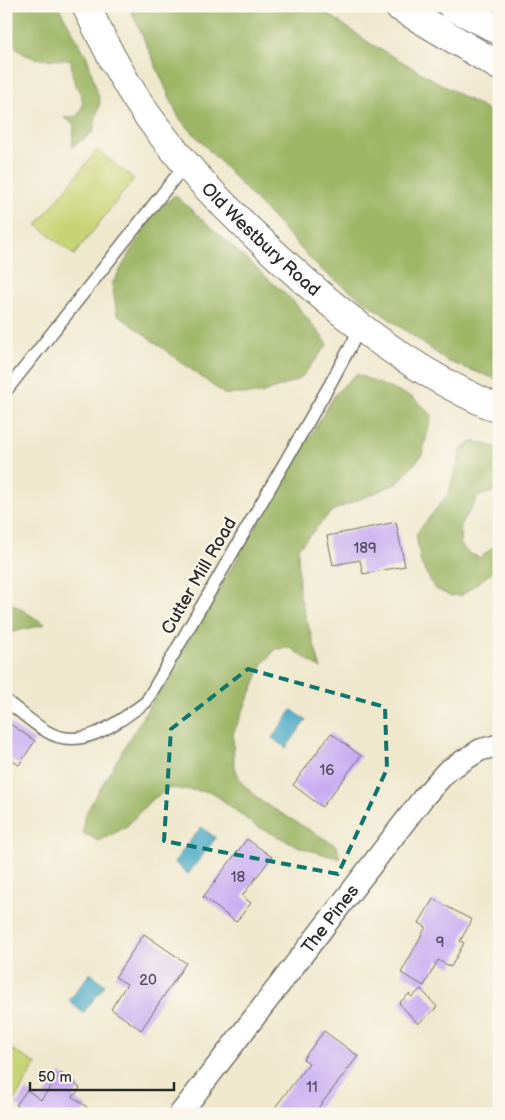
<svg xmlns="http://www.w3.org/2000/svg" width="505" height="1120" font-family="'Balsamiq Sans',sans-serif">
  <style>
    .green { fill: #c7d475; stroke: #798050 }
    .forest { fill: #9db666; stroke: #647048 }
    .water { fill: #45a7c5; stroke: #386978 }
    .building { fill: #c7abf3 }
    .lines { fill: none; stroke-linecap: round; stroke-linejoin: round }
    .service-casing { stroke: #706d64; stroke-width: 14 }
    .minor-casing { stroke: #706d64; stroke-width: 24 }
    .secondary-casing { stroke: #706d64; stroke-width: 30 }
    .motorway-casing { stroke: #706d64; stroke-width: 30 }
    .service { stroke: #fff; stroke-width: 11 }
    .minor { stroke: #fff; stroke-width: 21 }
    .secondary { stroke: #fff; stroke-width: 28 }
    .motorway { stroke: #fff; stroke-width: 28 }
    .marked { fill: none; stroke: #0f766e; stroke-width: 4; stroke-dasharray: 10 6; stroke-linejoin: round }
    .labels { text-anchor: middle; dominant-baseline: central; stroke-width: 4.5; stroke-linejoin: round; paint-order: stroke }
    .number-label { font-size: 15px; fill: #524b5d }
    .street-label { font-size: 18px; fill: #2b2b2b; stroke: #fbf7ec }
  </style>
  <rect width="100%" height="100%" fill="#fbf7ec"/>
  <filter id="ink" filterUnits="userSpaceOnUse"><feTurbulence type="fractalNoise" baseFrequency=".02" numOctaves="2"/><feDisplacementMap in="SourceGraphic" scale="10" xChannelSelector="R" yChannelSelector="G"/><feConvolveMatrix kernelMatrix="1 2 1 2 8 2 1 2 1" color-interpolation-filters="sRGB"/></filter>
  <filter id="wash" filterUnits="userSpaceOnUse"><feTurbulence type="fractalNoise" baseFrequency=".0096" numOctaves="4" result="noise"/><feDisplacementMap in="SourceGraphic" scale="20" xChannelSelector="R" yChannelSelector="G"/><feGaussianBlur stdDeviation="1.12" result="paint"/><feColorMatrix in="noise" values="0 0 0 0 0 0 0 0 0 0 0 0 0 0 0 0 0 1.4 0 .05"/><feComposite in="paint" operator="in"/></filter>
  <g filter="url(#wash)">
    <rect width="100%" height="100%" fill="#efe8cd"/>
    <!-- green -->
    <g class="green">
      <polygon points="97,150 134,179 74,255 37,225"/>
      <polygon points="6,1046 36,1064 7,1114 6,1114"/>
    </g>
    <!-- forest -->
    <g class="forest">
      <path d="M 6,6 L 58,6 L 87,57 L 100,102 L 93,132 L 72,147 L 74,124 L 64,118 L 77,116 C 90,99 77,94 73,77 C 71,72 72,66 71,60 C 53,59 28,63 15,46 C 11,40 12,31 6,25 Z"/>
      <polygon points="129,6 317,6 371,44 499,117 499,380 449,362 320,269 179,118"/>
      <polygon points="175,195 294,302 328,344 300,379 261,394 224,394 117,314 112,284 153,214"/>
      <polygon points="356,374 414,398 432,415 422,455 398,483 332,511 298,548 299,593 321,669 291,648 276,649 263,664 233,734 234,765 241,782 262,802 337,846 340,859 302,848 254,825 212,792 170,788 150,801 126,827 99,841 83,833 84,818 92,802 336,393"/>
      <polygon points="474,441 499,448 499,489 478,497 461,524 460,543 467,552 480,558 492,548 499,545 499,570 496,569 462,595 450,596 434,588 421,563 416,534 448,494 462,448"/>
      <polygon points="6,600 45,624 6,634"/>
    </g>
    <!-- water -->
    <g class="water">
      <polygon points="292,710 306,720 286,748 272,738"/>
      <polygon points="201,827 216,838 188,874 174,862"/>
      <polygon points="90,973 105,985 83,1013 69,1001"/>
    </g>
    <g id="blocks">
      <!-- building -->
      <g class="building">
        <polygon points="396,522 405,566 363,574 360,560 333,565 327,536"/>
        <polygon points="6,721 35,741 19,765 6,756"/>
        <polygon points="331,733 361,756 322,807 293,785"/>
        <polygon points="247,839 272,857 242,896 251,903 236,922 203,897"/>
        <polygon points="433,899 472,920 460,941 464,943 451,967 438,960 424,986 401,973 426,927 419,923"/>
        <polygon points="144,934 186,963 141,1030 111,1009 127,984 115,977"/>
        <polygon points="421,989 437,1007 418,1024 399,1003 409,994 412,997"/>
        <polygon points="324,1031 358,1056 316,1111 319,1114 270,1114 309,1063 303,1059"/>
        <polygon points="61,1073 80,1088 73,1097 87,1107 83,1114 28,1114 16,1105 27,1090 41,1100"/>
      </g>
    </g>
  </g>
  <g filter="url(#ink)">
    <use href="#blocks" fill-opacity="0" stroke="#706d64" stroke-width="1"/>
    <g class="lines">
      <defs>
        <g id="service">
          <polyline points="6,391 185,165"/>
          <path d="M 6,701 C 20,711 32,723 46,731 C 81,753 118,722 146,702 L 329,386 L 361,327"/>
        </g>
        <g id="minor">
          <path id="s1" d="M 180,1114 L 423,798 L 447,771 L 480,750 L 499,745"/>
        </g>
        <g id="secondary">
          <path id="s2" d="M 86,6 C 104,43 122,79 145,112 C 178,159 217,200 259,239 C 330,307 407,370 499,409"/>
        </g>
        <g id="motorway">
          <polyline points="398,6 499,66"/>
          <polyline points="452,6 499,30"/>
        </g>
      </defs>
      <!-- service casing -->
      <use href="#service" class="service-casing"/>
      <!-- minor casing -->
      <use href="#minor" class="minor-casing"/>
      <!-- secondary casing -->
      <use href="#secondary" class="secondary-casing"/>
      <!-- motorway casing -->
      <use href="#motorway" class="motorway-casing"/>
      <!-- service -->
      <use href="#service" class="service"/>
      <!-- minor -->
      <use href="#minor" class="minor"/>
      <!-- secondary -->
      <use href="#secondary" class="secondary"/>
      <!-- motorway -->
      <use href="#motorway" class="motorway"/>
    </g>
  </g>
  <!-- marked area -->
  <path class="marked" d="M 248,669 L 385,707 L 387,769 L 338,874 L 164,841 L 171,729 Z"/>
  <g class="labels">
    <!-- number labels -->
    <g class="number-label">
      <text x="365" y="548">189</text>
      <text x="327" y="770">16</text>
      <text x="238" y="877">18</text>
      <text x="440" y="942">9</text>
      <text x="148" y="980">20</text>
      <text x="312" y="1087">11</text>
    </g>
    <!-- street labels -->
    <g class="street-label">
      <text stroke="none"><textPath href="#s2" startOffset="294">Old Westbury Road</textPath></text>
      <text transform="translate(199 576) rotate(-60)">Cutter Mill Road</text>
      <text stroke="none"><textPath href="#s1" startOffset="246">The Pines</textPath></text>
    </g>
  </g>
  <!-- margin -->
  <rect width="505" height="1120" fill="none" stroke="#fbf7ec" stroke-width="25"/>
  <!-- scale -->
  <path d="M30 1082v8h144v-8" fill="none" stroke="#2b2b2b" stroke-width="2.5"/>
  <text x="38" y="1082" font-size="15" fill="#2b2b2b" stroke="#fbf7ec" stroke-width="4" paint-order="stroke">50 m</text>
</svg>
